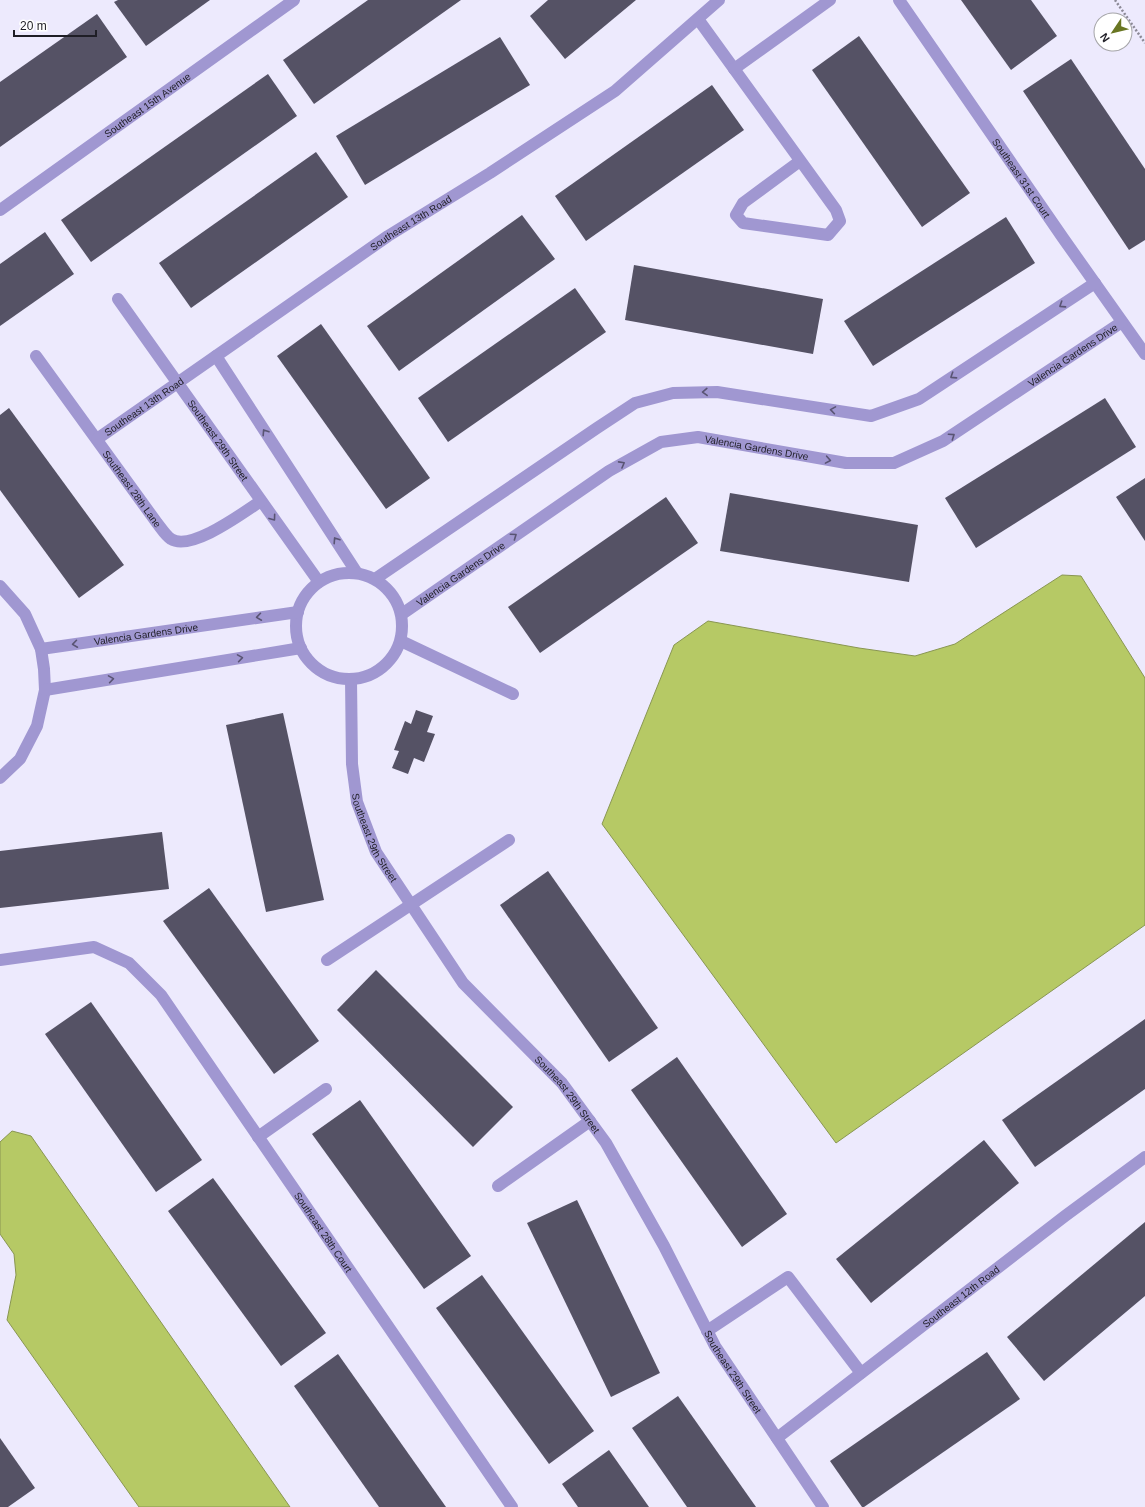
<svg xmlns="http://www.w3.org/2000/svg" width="1145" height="1507" font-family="Arial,sans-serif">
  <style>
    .water { fill: #b6c965; stroke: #899652 }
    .building { fill: #555265 }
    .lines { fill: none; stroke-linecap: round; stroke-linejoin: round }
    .path { stroke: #8c8a97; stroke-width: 2.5; stroke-dasharray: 2 2; stroke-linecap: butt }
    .lane { stroke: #a097d1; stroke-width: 12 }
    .street { stroke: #a097d1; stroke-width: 12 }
    .oneway { stroke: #595473 }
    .labels { text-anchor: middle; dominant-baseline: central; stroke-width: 4; stroke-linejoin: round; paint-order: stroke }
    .street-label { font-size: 10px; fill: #1f1e26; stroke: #fff }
  </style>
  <rect width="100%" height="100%" fill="#edeafd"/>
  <!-- water -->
  <g class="water">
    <polygon points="1062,575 1081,576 1145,678 1145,925 836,1143 602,824 674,645 708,621 859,648 915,656 955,644"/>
    <polygon points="12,1131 31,1136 290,1507 139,1507 7,1320 16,1275 14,1254 0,1234 0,1142"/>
  </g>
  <!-- building -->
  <g class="building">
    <polygon points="118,0 210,0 146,46 114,2"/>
    <polygon points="368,0 461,0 314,104 283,60"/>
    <polygon points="548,0 636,0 565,59 530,16"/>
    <polygon points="961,0 1031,0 1057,36 1011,70"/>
    <polygon points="97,14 127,57 0,147 0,82"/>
    <polygon points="859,36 970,193 922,227 812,70"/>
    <polygon points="500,37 530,85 365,185 336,136"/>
    <polygon points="1071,59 1145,169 1145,240 1129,250 1023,91"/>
    <polygon points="268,74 297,116 91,262 61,220"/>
    <polygon points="712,85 744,130 586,241 555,196"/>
    <polygon points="316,152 348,197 191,308 159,263"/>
    <polygon points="522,215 555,259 399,371 367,326"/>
    <polygon points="1006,217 1035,263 873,366 844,321"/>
    <polygon points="45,232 74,274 0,326 0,264"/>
    <polygon points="634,265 823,299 813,354 625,320"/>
    <polygon points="575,288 606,332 448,442 418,398"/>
    <polygon points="321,324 430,478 386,509 277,356"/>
    <polygon points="1105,398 1136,447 976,548 945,498"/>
    <polygon points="9,408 124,565 79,598 0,490 0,415"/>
    <polygon points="1145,478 1145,541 1116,497"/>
    <polygon points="730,493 918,525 909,582 720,551"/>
    <polygon points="666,497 698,543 540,653 508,607"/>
    <polygon points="416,710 433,716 427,732 435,734 424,762 414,758 408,774 392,768 399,751 394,750 405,721 411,724"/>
    <polygon points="283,713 324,900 266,912 226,725"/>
    <polygon points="162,832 169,889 0,908 0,851"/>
    <polygon points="548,871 658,1028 609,1062 500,905"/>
    <polygon points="209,888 319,1041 274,1074 163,921"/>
    <polygon points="376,970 513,1107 473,1147 337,1010"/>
    <polygon points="91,1002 202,1160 156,1192 45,1034"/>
    <polygon points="1145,1019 1145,1089 1035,1167 1002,1120"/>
    <polygon points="677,1057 787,1214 742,1247 631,1090"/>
    <polygon points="360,1100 471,1256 424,1289 312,1134"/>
    <polygon points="984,1140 1019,1183 871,1303 836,1259"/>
    <polygon points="213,1178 326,1333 281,1366 168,1211"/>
    <polygon points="577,1200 660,1373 611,1397 527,1223"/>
    <polygon points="1145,1222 1145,1296 1044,1381 1007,1337"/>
    <polygon points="482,1275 594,1431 549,1464 436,1308"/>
    <polygon points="987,1352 1020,1399 864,1507 862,1507 830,1461"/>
    <polygon points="338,1354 446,1507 379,1507 294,1386"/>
    <polygon points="678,1396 756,1507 687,1507 632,1428"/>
    <polygon points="0,1438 35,1488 8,1507 0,1507"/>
    <polygon points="609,1450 649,1507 578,1507 562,1484"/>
  </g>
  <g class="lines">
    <!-- path -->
    <polyline class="path" points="1115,0 1145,43"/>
    <!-- lane -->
    <g class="lane">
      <polyline points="698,19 836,210 840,221 828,235 743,223 736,215 743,203 800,161"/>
      <polyline points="734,69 830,0"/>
      <polyline points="401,641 513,694"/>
      <polyline points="258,1137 326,1089"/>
      <polyline points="707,1331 788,1277 861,1373"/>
    </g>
    <!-- street -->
    <g class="street">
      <path id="s1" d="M 899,0 L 1063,238 L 1145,354"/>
      <path id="s2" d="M 0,210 L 294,0"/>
      <path id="s3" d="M 118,299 L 319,582"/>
      <path id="s4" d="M 36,356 L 157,523 C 161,528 166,536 171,539 C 191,552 244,512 261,501"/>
      <polyline points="216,356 357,573"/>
      <path id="s5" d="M 97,439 L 388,236 L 490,173 L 615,91 L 719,0"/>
      <circle cx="349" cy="626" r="53"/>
      <polyline points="375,579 597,428 635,403 673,393 717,392 871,416 919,399 1095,283"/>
      <polyline points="0,586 25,614 41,649 44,669 45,690 37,726 20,759 0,778"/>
      <path id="s6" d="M 402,614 L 609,471 L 661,442 L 698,437 L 846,463 L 894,463 L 943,441 L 1122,322"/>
      <path id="s7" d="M 41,649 L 298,612"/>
      <path id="s8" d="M 351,679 L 352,764 L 357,802 L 376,852 L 463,983 L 562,1083 L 606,1143 L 664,1246 L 715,1346 L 823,1507"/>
      <polyline points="45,690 301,648"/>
      <path id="s9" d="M 0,960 L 94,947 L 129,963 L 161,995 L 512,1507"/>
      <polyline points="327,960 509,840"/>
      <polyline points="498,1186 590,1121"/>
      <path id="s10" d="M 777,1438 L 1065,1216 L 1145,1157"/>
    </g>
  </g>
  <!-- one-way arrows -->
  <defs><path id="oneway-chevron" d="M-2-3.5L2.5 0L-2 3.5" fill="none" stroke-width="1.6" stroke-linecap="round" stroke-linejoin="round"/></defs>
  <g class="oneway">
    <use href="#oneway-chevron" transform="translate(1062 305) rotate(147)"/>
    <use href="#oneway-chevron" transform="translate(953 376) rotate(147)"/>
    <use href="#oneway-chevron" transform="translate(705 392) rotate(178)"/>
    <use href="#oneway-chevron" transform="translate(833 410) rotate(-171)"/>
    <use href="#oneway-chevron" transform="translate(265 432) rotate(-123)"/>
    <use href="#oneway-chevron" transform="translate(952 436) rotate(-34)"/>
    <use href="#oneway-chevron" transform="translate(828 460) rotate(10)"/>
    <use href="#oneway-chevron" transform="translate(622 464) rotate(-29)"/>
    <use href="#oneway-chevron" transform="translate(273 518) rotate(54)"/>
    <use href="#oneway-chevron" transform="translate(514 536) rotate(-35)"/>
    <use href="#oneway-chevron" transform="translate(336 540) rotate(-123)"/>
    <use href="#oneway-chevron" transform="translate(259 617) rotate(172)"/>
    <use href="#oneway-chevron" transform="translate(75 644) rotate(172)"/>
    <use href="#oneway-chevron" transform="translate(240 658) rotate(-9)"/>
    <use href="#oneway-chevron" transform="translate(111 679) rotate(-9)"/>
  </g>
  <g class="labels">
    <!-- street labels -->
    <g class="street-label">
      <text stroke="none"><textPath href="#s2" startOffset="181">Southeast 15th Avenue</textPath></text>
      <text stroke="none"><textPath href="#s1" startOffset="216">Southeast 31st Court</textPath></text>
      <text stroke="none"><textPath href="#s5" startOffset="381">Southeast 13th Road</textPath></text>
      <text stroke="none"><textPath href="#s6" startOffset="756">Valencia Gardens Drive</textPath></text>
      <text stroke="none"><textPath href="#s5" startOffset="57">Southeast 13th Road</textPath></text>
      <text stroke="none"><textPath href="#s3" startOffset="173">Southeast 29th Street</textPath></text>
      <text stroke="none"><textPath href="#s6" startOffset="408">Valencia Gardens Drive</textPath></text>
      <text stroke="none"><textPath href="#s4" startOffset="164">Southeast 28th Lane</textPath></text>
      <text stroke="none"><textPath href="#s6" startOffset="71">Valencia Gardens Drive</textPath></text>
      <text stroke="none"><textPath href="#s7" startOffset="106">Valencia Gardens Drive</textPath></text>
      <text stroke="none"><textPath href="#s8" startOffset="163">Southeast 29th Street</textPath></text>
      <text stroke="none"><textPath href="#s8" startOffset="487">Southeast 29th Street</textPath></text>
      <text stroke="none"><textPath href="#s9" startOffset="466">Southeast 28th Court</textPath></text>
      <text stroke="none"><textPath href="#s10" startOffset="232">Southeast 12th Road</textPath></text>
      <text stroke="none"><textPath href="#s8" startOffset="811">Southeast 29th Street</textPath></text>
    </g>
  </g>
  <!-- north arrow -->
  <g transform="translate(1113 32) rotate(235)"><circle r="19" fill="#ffffff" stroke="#a5a5a8"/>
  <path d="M0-3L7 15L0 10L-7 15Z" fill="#697623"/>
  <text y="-6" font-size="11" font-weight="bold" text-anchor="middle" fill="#1f1e26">N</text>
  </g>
  <!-- scale -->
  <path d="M14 30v6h82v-6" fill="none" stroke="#1f1e26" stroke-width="2"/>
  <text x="20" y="30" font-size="12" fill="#1f1e26" stroke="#ffffff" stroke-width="3" paint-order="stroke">20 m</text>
</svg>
